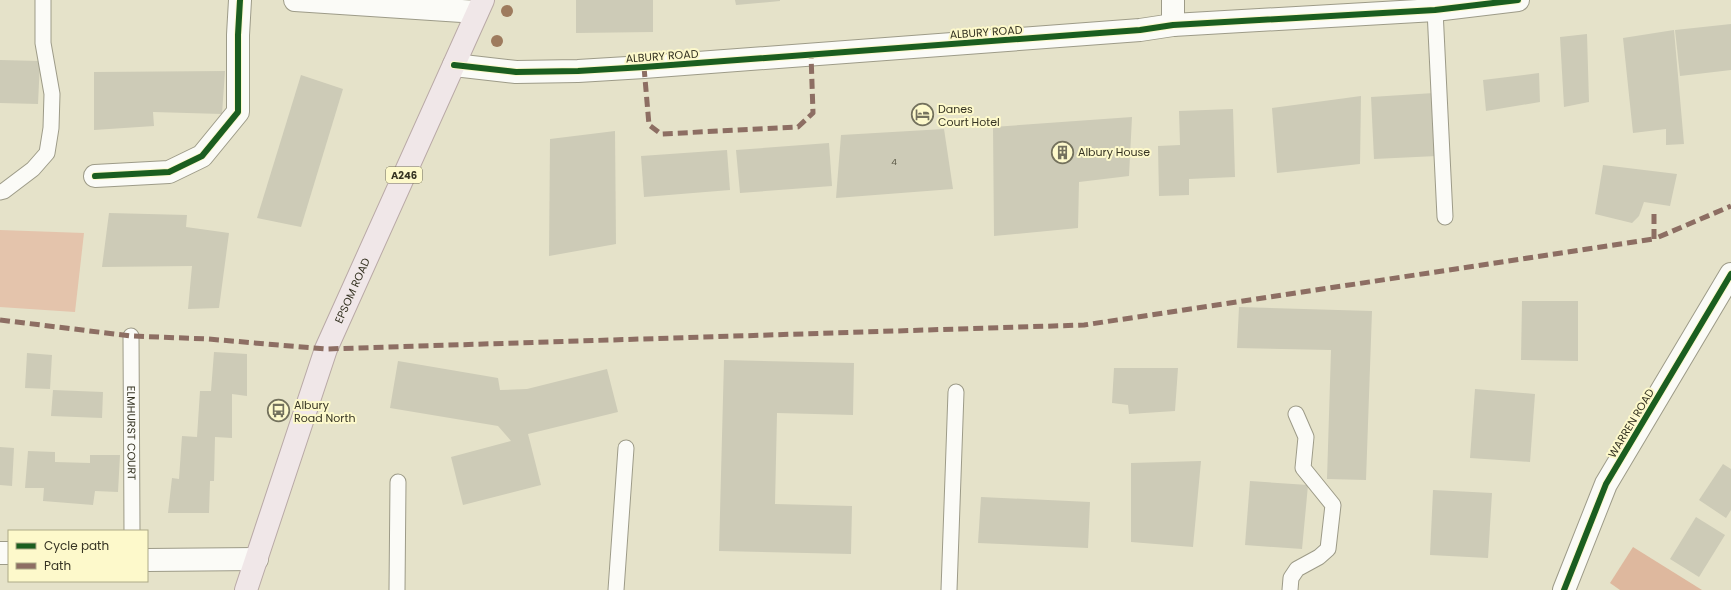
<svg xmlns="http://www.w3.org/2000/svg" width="1731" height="590" font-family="Poppins,sans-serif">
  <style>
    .green { fill: #e4c4ac }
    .forest { fill: #deb89e }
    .building { fill: #cdcbb7 }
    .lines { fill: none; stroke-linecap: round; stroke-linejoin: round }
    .service-casing { stroke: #9d9b88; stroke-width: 17 }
    .minor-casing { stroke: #9d9b88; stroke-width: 24 }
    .primary-casing { stroke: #b9a9a6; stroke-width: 24 }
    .service { stroke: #fbfbf7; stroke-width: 15 }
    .minor { stroke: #fbfbf7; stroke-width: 22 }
    .primary { stroke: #f0e7e8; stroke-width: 22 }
    .quiet { stroke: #8d6e63; stroke-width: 5; stroke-dasharray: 10 5; stroke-linecap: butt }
    .cycleway-casing { stroke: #fdf9cb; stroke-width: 8 }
    .cycleway { stroke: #1b5e20; stroke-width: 6 }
    .tree { fill: #9e7b5e }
    .labels { text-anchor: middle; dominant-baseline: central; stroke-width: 4; stroke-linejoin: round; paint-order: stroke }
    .number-label { font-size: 9px; fill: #5c5a48 }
    .shield { fill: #fdf9cb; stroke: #726f55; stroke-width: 1 }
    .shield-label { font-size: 10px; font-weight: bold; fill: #363423 }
    .street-label { font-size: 11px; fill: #363423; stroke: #fdf9cb }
    .poi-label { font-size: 11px; fill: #363423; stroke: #fdf9cb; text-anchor: start }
  </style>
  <rect width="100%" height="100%" fill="#e5e2c9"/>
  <!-- green -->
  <polygon class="green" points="0,230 84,233 75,312 0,307"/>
  <!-- forest -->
  <polygon class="forest" points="1633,547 1702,590 1620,590 1610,583"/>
  <!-- building -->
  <g class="building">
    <polygon points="576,0 653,0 653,32 576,33"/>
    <polygon points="735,0 780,0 780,1 736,5"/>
    <polygon points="1731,24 1731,70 1680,76 1675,30"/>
    <polygon points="1674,30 1684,144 1666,145 1666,129 1633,133 1623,38"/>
    <polygon points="1587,34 1589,102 1564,107 1560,37"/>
    <polygon points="0,60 40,61 38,104 0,103"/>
    <polygon points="225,71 222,114 153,112 154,126 94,130 94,72"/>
    <polygon points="1539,73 1540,102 1486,111 1483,80"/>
    <polygon points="301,75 343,89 301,227 257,218"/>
    <polygon points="1434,93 1437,156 1374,159 1371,97"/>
    <polygon points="1361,96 1360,164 1277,173 1272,108"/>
    <polygon points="1233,109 1235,177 1189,179 1189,195 1159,196 1158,146 1180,145 1179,111"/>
    <polygon points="1132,117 1129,176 1079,182 1078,228 994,236 993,127"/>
    <polygon points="944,129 953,189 836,198 841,135"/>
    <polygon points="615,131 616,244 549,256 550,139"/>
    <polygon points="829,143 832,186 740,193 736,150"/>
    <polygon points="727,150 730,190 644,197 641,156"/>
    <polygon points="1603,165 1677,174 1670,206 1644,202 1639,216 1632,223 1595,214"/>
    <polygon points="109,213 187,215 186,227 229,233 219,308 188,309 192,266 102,267"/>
    <polygon points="1522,301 1578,301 1578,361 1521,360"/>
    <polygon points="1239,307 1372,311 1366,480 1327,479 1331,350 1237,348"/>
    <polygon points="214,352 247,354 247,396 232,394 232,438 215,437 214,481 210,481 209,513 168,513 172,478 179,479 182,436 197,437 200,391 211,391"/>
    <polygon points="27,353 52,355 50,389 25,388"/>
    <polygon points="724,360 854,363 853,415 777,413 775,504 852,506 851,554 719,551"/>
    <polygon points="398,361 498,378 500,390 527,389 607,369 618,412 528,434 541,485 463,505 451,457 511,441 498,426 390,408"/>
    <polygon points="1114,368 1178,368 1175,411 1129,414 1128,405 1112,403"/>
    <polygon points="1475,389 1535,394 1530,462 1470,458"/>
    <polygon points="53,390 103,392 102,418 51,416"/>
    <polygon points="0,447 14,448 12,486 0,485"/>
    <polygon points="28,451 55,452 55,462 90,463 90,455 120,455 118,492 95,491 93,505 43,501 44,488 25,488"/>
    <polygon points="1201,461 1193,547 1131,542 1131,463"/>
    <polygon points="1723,464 1731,469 1731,510 1726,518 1699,500"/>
    <polygon points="1250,481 1308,485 1302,549 1245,545"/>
    <polygon points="1433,490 1492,493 1488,558 1430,555"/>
    <polygon points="981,497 1090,502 1088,548 978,543"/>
    <polygon points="1696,517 1725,535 1699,577 1670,559"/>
  </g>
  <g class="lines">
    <defs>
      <g id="service">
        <polyline points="1435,10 1445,217"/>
        <polyline points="0,192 4,191 33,169 47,153 51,128 52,94 43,43 43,0"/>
        <path id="s1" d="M 131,336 L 132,531"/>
        <polyline points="397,590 398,482"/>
        <polyline points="616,590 626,448"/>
        <polyline points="949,590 956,392"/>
        <polyline points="1290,590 1291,578 1297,569 1319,557 1328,549 1333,505 1303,468 1306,437 1296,414"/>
      </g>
      <g id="minor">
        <polyline points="295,0 477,12"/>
        <polyline points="1173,25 1173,0"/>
        <polyline points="454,65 516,72 578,71 644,67 1140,30 1173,25 1435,10 1518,0"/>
        <polyline points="95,176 169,172 202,156 238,112 238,35 240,0"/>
        <polyline points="0,553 9,553"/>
        <polyline points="147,560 257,559"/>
        <polyline points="1564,590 1606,484 1731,274"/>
      </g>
      <g id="primary">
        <path id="s2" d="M 246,590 L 326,349 L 483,0"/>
      </g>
    </defs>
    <!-- service casing -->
    <use href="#service" class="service-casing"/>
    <!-- minor casing -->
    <use href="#minor" class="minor-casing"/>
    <!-- primary casing -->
    <use href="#primary" class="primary-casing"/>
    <!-- service -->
    <use href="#service" class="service"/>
    <!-- minor -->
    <use href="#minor" class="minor"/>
    <!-- primary -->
    <use href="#primary" class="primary"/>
    <!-- quiet -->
    <g class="quiet">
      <polyline points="644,67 649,125 661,134 798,127 813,113 811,54"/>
      <polyline points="1654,214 1654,239 1731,206"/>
      <polyline points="0,320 131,336 208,339 326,349 1084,325 1654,239"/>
    </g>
    <defs>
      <g id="cycleway">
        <polyline points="454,65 516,72 578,71 644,67 1140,30 1173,25 1435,10 1518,0"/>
        <polyline points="95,176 169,172 202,156 238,112 238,35 240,0"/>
        <polyline points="1564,590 1606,484 1731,274"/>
      </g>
    </defs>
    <!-- cycleway casing -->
    <use href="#cycleway" class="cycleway-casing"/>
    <!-- cycleway -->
    <use href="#cycleway" class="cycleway"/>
  </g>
  <!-- trees -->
  <g class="tree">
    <circle cx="507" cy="11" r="6"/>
    <circle cx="497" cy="41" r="6"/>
  </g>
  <!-- icons -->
  <defs>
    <symbol id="hotel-ring" viewBox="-11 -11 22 22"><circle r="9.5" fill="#fdf9cb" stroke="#73715d" stroke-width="1.5"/><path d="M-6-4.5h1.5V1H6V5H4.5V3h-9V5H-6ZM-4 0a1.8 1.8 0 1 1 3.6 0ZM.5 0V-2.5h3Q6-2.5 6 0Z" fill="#73715d"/></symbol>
    <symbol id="building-ring" viewBox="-11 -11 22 22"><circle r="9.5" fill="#fdf9cb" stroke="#73715d" stroke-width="1.5"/><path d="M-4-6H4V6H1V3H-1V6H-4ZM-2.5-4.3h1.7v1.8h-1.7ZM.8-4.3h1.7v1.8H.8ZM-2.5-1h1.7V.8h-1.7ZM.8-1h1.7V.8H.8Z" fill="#73715d"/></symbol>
    <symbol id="bus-ring" viewBox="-11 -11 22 22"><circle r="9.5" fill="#fdf9cb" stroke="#73715d" stroke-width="1.5"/><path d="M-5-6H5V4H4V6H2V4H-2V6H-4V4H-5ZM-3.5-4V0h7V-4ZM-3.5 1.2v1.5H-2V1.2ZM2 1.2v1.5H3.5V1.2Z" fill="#73715d"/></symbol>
  </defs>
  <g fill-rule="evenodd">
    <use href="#hotel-ring" x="910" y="102" width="25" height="25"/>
    <use href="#building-ring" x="1050" y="140" width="25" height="25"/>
    <use href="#bus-ring" x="266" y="398" width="25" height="25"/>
  </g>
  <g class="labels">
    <!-- number labels -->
    <g class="number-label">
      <text x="894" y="162">4</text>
    </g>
    <!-- shield labels -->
    <rect class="shield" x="386" y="167" width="36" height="16" rx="3"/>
    <g class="shield-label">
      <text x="404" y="175">A246</text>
    </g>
    <!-- street labels -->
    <g class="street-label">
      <text transform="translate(986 32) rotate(-4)">ALBURY ROAD</text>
      <text transform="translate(662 56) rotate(-4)">ALBURY ROAD</text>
      <text stroke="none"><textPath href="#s2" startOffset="318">EPSOM ROAD</textPath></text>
      <text transform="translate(1631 423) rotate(-59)">WARREN ROAD</text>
      <text stroke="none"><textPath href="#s1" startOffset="97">ELMHURST COURT</textPath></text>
    </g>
    <!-- poi labels -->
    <g class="poi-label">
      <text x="938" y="109">Danes<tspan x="938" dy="13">Court Hotel</tspan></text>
      <text x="1078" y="152">Albury House</text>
      <text x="294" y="405">Albury<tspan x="294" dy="13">Road North</tspan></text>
    </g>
  </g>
  <!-- legend -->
  <rect x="8" y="530" width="140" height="52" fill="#fdf9cb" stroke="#adaa88"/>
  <rect x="16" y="543" width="20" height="6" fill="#1b5e20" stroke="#adaa88"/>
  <text x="44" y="550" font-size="12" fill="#363423">Cycle path</text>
  <rect x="16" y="563" width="20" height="6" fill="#8d6e63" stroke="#adaa88"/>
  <text x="44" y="570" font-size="12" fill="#363423">Path</text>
</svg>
